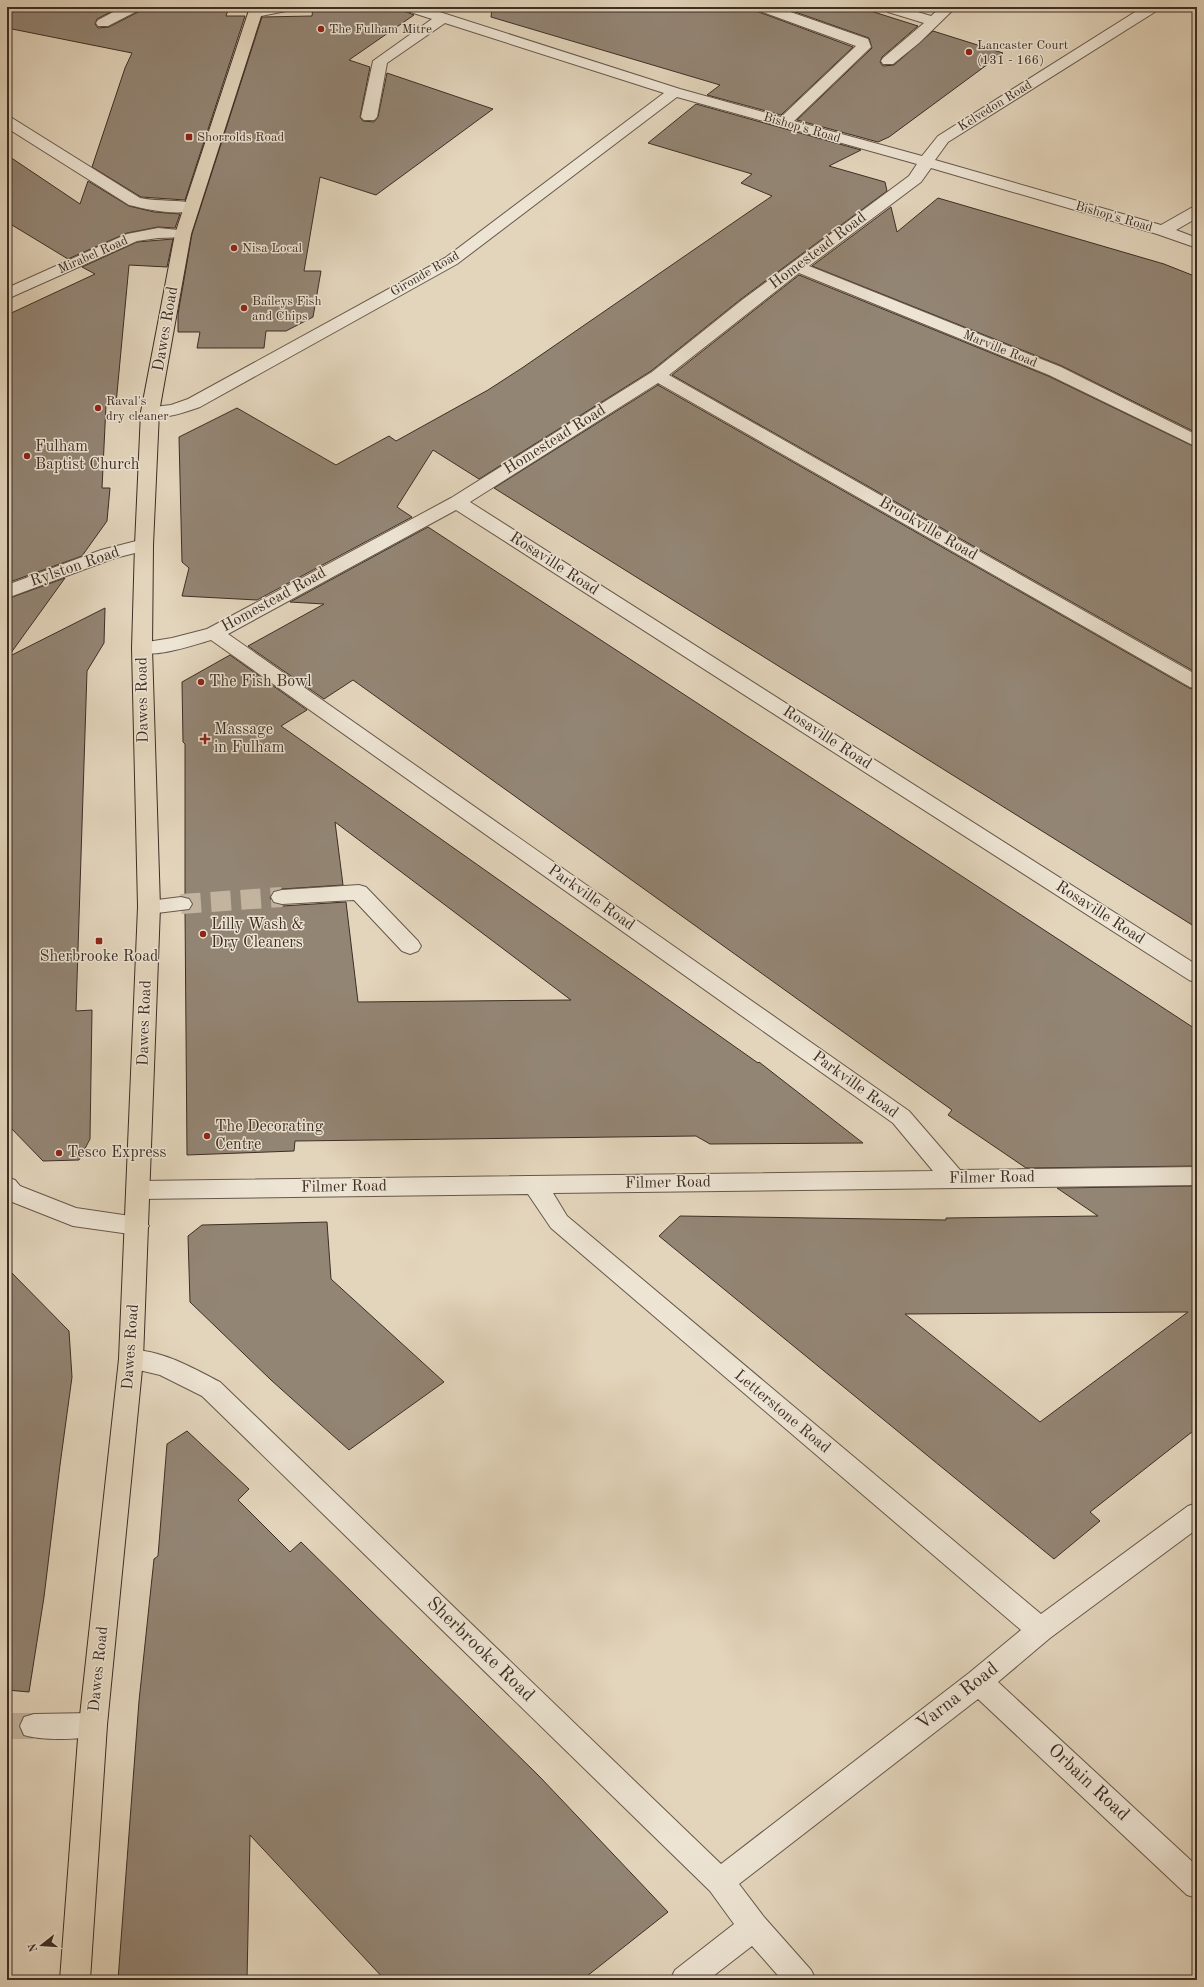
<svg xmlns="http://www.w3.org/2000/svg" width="1204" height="1987" font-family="'Old Standard TT',serif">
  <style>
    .building { fill: #938574; stroke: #3d2e25; fill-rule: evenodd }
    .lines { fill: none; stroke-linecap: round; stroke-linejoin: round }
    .minor-tunnel-far1 { stroke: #c2b49e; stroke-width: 20; stroke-dasharray: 20 10; stroke-linecap: butt }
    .minor-tunnel { stroke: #c2b49e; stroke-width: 26; stroke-dasharray: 26 13; stroke-linecap: butt }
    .minor-casing { stroke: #66584b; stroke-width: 2 }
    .major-casing { stroke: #3d2e25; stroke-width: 2 }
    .minor { fill: #ede4d3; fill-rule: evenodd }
    .major { fill: #e3d5bc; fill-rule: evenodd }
    .poi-dot { fill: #8f2418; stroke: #ede4d3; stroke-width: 1.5 }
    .labels { text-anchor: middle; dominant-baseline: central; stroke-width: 3; stroke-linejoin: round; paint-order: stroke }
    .far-poi-label { font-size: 13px; fill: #3d2e25; stroke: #ede4d3; text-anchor: start }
    .far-street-label { font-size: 13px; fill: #3d2e25; stroke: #ede4d3 }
    .street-label { font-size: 16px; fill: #3d2e25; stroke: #ede4d3 }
    .poi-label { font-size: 16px; fill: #3d2e25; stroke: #ede4d3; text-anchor: start }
    .near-street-label { font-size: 19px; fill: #3d2e25; stroke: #ede4d3 }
  </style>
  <rect width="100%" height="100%" fill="#e3d5bc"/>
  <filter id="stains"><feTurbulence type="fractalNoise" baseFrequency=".005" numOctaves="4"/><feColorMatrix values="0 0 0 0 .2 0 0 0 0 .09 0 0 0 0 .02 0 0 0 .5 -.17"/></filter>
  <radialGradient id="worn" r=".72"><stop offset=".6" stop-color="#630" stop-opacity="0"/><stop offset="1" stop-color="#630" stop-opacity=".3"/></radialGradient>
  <!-- building -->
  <g class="building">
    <polygon points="7,7 120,7 97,19 95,24 98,28 109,27 140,11 142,7 229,7 226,16 245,16 185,200 141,197 92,167 125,68 132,53 7,28"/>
    <polygon points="313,7 401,7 404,11 414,15 349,60 370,67 360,117 363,121 374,122 378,117 387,73 493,109 376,195 320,177 304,271 321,271 313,317 286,331 266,331 264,348 197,348 200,332 178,332 178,314 192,234 262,17 312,16"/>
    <polygon points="492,7 754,7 756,11 853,47 781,115 707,95 720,85 491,17"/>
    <polygon points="781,7 858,7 918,26 882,57 880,62 883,66 894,65 933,31 1003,53 889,137 878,142 797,120 872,48 869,38"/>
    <polygon points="696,104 861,150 829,166 885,182 887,191 741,299 651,371 479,479 433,450 397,507 412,517 257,600 182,596 189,568 182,562 179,437 237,408 336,465 389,436 396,441 488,390 522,368 772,196 741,183 752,174 648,143"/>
    <polygon points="7,155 80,204 88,181 129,206 154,212 180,214 175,228 158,227 127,233 68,259 7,222"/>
    <polygon points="938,198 1164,264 1197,277 1197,433 1062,366 812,266 891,207 897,232"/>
    <polygon points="173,239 167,267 129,265 116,404 106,405 102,488 110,488 107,521 82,556 7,583 7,315 95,274 82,267 137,242"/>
    <polygon points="799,275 1048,376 1197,448 1197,673 672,375"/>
    <polygon points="658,385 1189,688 1197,690 1197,928 494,488"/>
    <polygon points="428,527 1197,1030 1197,1166 1026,1168 948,1115 952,1110 353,680 324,699 248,646 324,604 290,602"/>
    <polygon points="65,578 8,657 105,608 104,643 87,671 76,1011 92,1010 90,1139 79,1160 43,1161 7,1124 7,599"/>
    <path d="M 230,655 L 307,710 L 281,726 L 758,1063 L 759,1062 L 863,1143 L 710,1144 L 696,1136 L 295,1141 L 294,1151 L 187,1155 L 185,911 L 190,910 L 193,903 L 190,898 L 185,896 L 185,744 L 183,742 L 182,682 ZM 335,822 L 571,1000 L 358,1002 L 346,902 L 282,906 L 274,903 L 270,898 L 273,891 L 282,889 L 343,885 Z"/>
    <path d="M 1197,1186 L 1197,1428 L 1090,1512 L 1100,1521 L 1054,1559 L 659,1236 L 680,1216 L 946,1220 L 946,1218 L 1098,1216 L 1057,1188 ZM 1188,1312 L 1040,1422 L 905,1314 L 1034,1313 Z"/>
    <polygon points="327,1222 331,1279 444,1382 349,1450 271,1380 190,1302 188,1236 202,1225"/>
    <polygon points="7,1268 69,1331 72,1377 60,1465 44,1597 29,1692 7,1690"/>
    <polygon points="187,1431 249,1489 238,1500 290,1552 301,1542 540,1777 668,1912 582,1980 385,1980 250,1835 247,1980 118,1980 139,1701 154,1559 158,1556 167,1444"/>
  </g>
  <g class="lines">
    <!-- minor-tunnel-far1 -->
    <polyline class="minor-tunnel-far1" points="181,904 282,897"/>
    <!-- minor-tunnel -->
    <polyline class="minor-tunnel" points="7,1726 34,1726"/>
    <defs>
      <g id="minor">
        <polygon points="123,7 141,7 139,10 108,26 98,26 96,23 98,20"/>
        <polygon points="264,7 293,7 291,10 256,17 251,16 249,13 251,10"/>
        <path d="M 402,7 L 424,7 L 680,89 L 781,117 L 856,46 L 757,10 L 755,7 L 776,7 L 868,39 L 871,47 L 794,121 L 922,156 L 938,136 L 1143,7 L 1160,7 L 1158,10 L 948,142 L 935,160 L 1161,225 L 1191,208 L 1197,206 L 1197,218 L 1176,230 L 1197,238 L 1197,248 L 1157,234 L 931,168 L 921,182 L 809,266 L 1061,367 L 1197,435 L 1197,447 L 1049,375 L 799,273 L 669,375 L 1197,675 L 1197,689 L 1190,687 L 658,383 L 470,502 L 1197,965 L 1197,983 L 1189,980 L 456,510 L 228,634 L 909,1111 L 960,1170 L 1197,1167 L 1197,1185 L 553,1193 L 567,1216 L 1041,1614 L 1188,1506 L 1197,1503 L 1197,1529 L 1050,1638 L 998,1682 L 1197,1866 L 1197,1898 L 1187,1895 L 978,1699 L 739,1884 L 764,1917 L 811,1970 L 816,1980 L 782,1980 L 752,1946 L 708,1980 L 670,1980 L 675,1970 L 734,1924 L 710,1891 L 202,1396 L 160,1375 L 122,1366 L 119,1359 L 122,1352 C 150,1343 195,1369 220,1382 L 721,1864 L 969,1673 L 1021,1630 L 551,1228 L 528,1194 L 138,1199 L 130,1196 L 126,1190 L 130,1184 L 138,1181 L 933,1171 L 893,1123 L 211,640 C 190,646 157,658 135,652 L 132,648 L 135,644 L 172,638 L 207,629 L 451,498 L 652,372 L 742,300 L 909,176 L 917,164 L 677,97 L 457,264 L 200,407 C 183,413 163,420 144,416 L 141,412 L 144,408 L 171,405 L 188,399 L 445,258 L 664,93 L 445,23 L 387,63 L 377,117 L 374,120 L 364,120 L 361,117 L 373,61 L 432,19 L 404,10 Z"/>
        <polygon points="887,7 901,7 931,16 941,7 956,7 919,43 893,64 883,64 881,61 883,58 924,23 888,12 886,9"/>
        <path d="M 7,116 L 12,118 L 140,198 C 159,202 179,199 197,204 L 199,207 L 197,210 C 176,216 150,210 129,205 L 7,128 Z"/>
        <polygon points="158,228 189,231 191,234 189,237 158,238 137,241 7,299 7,288 127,234"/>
        <polygon points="144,539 151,541 153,545 151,549 115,558 7,598 7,585 101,550"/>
        <polygon points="359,885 366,887 418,941 421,946 418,951 410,954 402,951 354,900 282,904 274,902 271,897 274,892 282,890"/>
        <polygon points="181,897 189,899 192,904 189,909 149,914 141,912 138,907 141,902"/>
        <polygon points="7,1177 15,1180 20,1186 76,1208 137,1217 145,1220 149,1226 145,1232 137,1235 73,1226 7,1200"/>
        <path d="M 93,1713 L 103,1716 L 107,1725 L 103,1734 C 85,1740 42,1741 24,1735 L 20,1726 L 24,1717 L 34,1714 Z"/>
      </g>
      <polygon id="major" points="250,7 264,7 191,234 159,412 153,545 152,648 160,907 143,1359 107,1725 90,1980 60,1980 79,1725 119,1359 138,907 132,648 135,545 141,412 175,234"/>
    </defs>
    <!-- minor casing -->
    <use href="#minor" class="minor-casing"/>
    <!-- major casing -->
    <use href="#major" class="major-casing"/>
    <!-- minor -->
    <use href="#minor" class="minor"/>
    <!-- major -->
    <use href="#major" class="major"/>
  </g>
  <!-- markers -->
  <g class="poi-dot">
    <circle cx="321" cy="29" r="4"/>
    <circle cx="969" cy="52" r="4"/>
    <rect x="185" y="133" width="8" height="8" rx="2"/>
    <circle cx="234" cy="248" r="4"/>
    <circle cx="244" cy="308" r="4"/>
    <circle cx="98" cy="408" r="4"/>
    <circle cx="27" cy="456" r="4"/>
    <circle cx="201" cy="682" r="4"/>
    <path d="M203 733h4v4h4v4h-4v4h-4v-4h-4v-4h4z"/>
    <circle cx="203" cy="934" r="4"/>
    <rect x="95" y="937" width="8" height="8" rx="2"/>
    <circle cx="207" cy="1136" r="4"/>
    <circle cx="59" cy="1153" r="4"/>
  </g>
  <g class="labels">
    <!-- far-poi labels -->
    <g class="far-poi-label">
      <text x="329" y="29">The Fulham Mitre</text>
      <text x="977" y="45">Lancaster Court<tspan x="977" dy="15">(131 - 166)</tspan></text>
      <text x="197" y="137">Shorrolds Road</text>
      <text x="242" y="248">Nisa Local</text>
      <text x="252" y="301">Baileys Fish<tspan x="252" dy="15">and Chips</tspan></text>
      <text x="106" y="401">Raval's<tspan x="106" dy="15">dry cleaner</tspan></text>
    </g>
    <!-- far-street labels -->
    <g class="far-street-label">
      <text transform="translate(995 106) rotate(-32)">Kelvedon Road</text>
      <text transform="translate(802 128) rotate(16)">Bishop's Road</text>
      <text transform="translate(1114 217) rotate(16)">Bishop's Road</text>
      <text transform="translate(93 255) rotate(-24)">Mirabel Road</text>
      <text transform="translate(425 274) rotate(-30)">Gironde Road</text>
      <text transform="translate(1000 349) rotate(22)">Marville Road</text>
    </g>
    <!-- street labels -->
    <g class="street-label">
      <text transform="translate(818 251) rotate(-37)">Homestead Road</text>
      <text transform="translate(166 329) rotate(-80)">Dawes Road</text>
      <text transform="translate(555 440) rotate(-32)">Homestead Road</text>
      <text transform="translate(928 529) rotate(30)">Brookville Road</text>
      <text transform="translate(554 564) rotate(33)">Rosaville Road</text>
      <text transform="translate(75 567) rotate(-19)">Rylston Road</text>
      <text transform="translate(274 600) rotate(-29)">Homestead Road</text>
      <text transform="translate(143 700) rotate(-91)">Dawes Road</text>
      <text transform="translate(827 738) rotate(33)">Rosaville Road</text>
      <text transform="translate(591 898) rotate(35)">Parkville Road</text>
      <text transform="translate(1100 913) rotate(33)">Rosaville Road</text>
      <text transform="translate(145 1023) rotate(-88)">Dawes Road</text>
      <text transform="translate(855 1085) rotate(36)">Parkville Road</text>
      <text transform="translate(992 1178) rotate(-1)">Filmer Road</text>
      <text transform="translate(668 1183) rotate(-1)">Filmer Road</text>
      <text transform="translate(344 1187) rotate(-1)">Filmer Road</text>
      <text transform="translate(131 1347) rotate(-86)">Dawes Road</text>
      <text transform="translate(782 1412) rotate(40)">Letterstone Road</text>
      <text transform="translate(99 1669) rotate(-84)">Dawes Road</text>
    </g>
    <!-- poi labels -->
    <g class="poi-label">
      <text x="35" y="447">Fulham<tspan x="35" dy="18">Baptist Church</tspan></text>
      <text x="209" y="682">The Fish Bowl</text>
      <text x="214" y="730">Massage<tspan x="214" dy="18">in Fulham</tspan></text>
      <text x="211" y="925">Lilly Wash &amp;<tspan x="211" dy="18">Dry Cleaners</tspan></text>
      <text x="99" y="957" text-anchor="middle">Sherbrooke Road</text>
      <text x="215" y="1127">The Decorating<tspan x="215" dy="18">Centre</tspan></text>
      <text x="67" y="1153">Tesco Express</text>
    </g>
    <!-- near-street labels -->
    <g class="near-street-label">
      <text transform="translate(480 1650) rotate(44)">Sherbrooke Road</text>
      <text transform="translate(958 1697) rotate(-38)">Varna Road</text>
      <text transform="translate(1088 1783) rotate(43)">Orbain Road</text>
    </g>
  </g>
  <!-- margin -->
  <rect width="1204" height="1987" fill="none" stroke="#e3d5bc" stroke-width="24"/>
  <rect x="8" y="8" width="1188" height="1971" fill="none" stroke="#3d2e25" stroke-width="2"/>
  <rect x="12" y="12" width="1180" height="1963" fill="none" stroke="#3d2e25"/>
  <!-- north arrow -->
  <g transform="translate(42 1945) rotate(253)" stroke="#ede4d3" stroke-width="3" paint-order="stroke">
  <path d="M0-3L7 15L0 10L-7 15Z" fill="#3d2e25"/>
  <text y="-6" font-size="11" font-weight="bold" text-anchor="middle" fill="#3d2e25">N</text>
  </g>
  <rect width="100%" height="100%" filter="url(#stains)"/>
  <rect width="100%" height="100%" fill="url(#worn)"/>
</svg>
